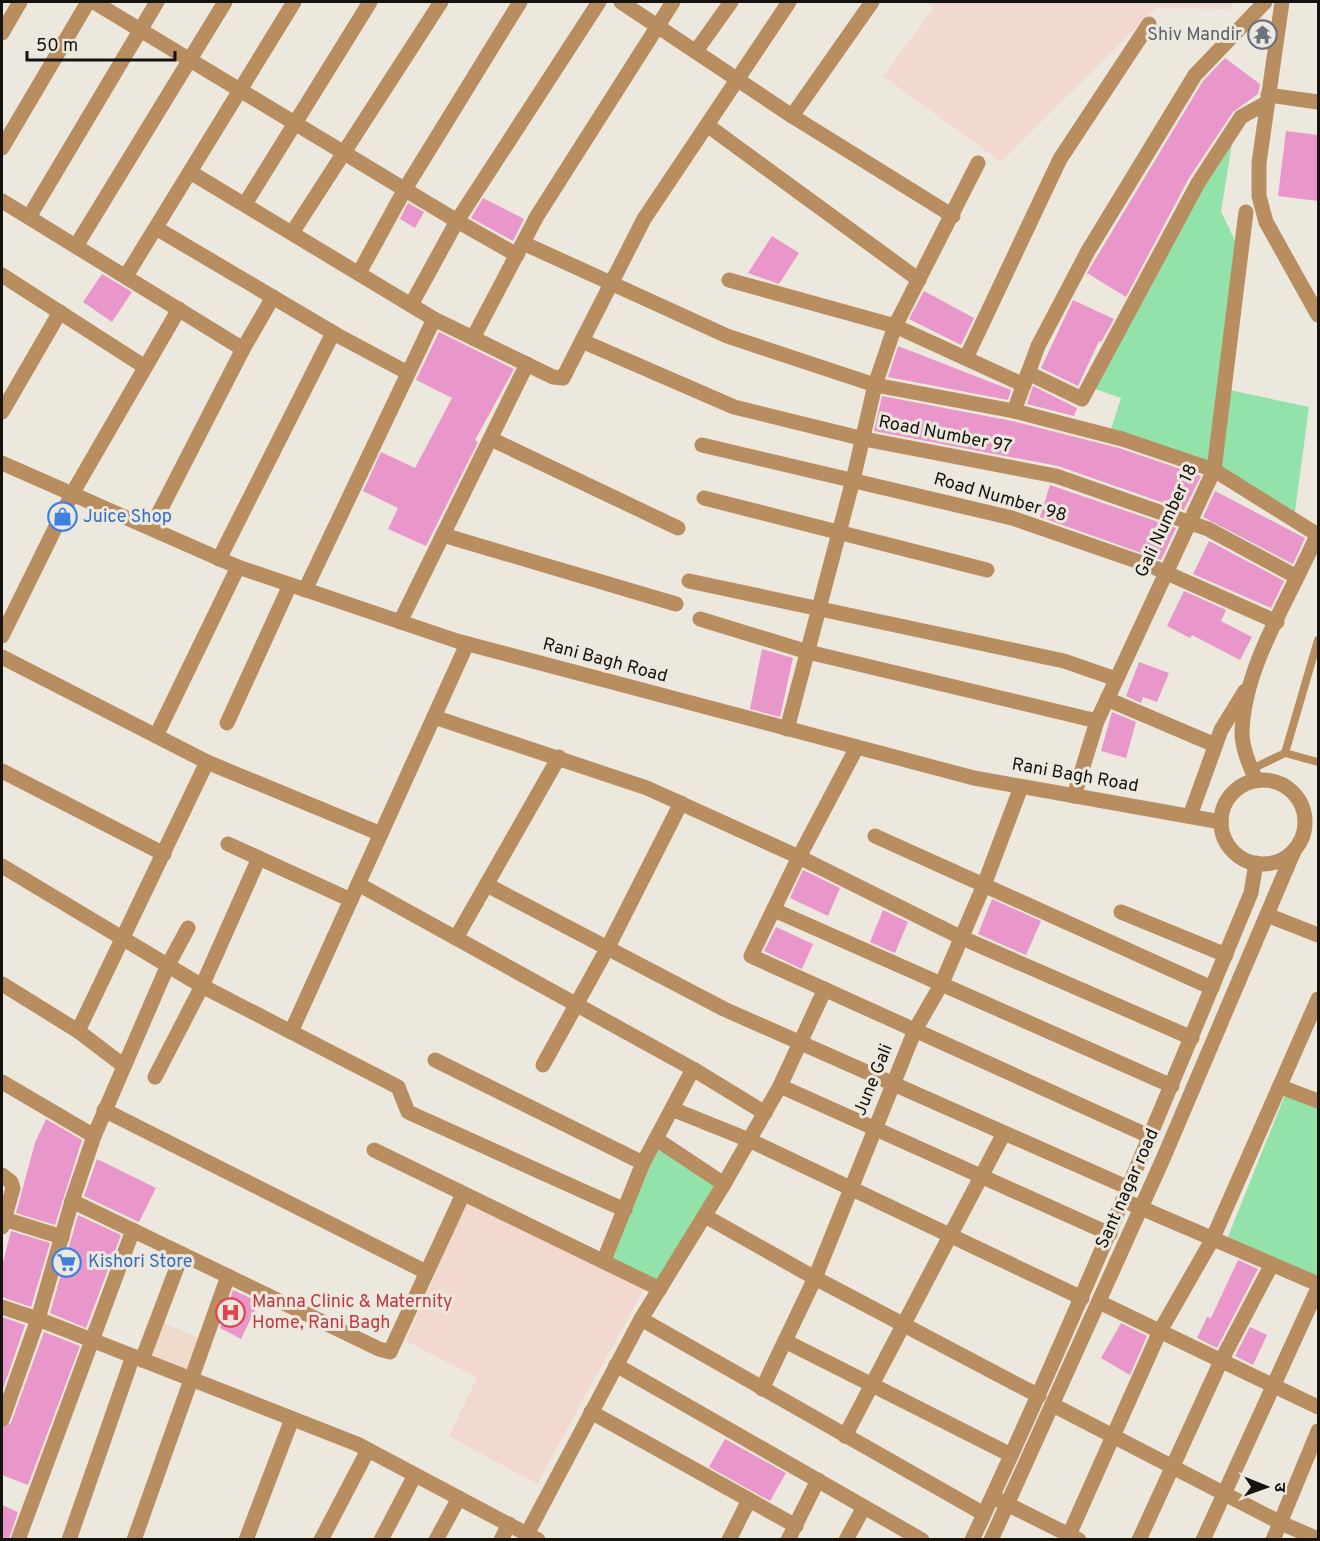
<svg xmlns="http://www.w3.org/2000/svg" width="1320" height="1541" font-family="Overpass,'Noto Sans Devanagari',sans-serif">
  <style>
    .education { fill: #f1d9d0 }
    .medical { fill: #efdbcc }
    .green { fill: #92e2a9 }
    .building { fill: #e996ca }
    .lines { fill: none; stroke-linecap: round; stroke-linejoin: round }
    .service { stroke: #b88d5f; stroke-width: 8 }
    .minor { stroke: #b88d5f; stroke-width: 15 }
    .tertiary { stroke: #b88d5f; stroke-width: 15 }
    .labels { text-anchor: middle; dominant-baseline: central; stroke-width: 6; stroke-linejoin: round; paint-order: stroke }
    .worship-label { font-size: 18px; fill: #5b616d; stroke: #ede8de; text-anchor: end }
    .street-label { font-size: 18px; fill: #15130f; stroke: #ede8de }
    .shop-label { font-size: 18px; fill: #366cbe; stroke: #ede8de; text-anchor: start }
    .health-label { font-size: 18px; fill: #be3a42; stroke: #ede8de; text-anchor: start }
  </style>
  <rect width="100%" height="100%" fill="#ede8de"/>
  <!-- education -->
  <g class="education">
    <polygon points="926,2 1236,2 1229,9 1156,8 1001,162 883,76 934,7"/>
    <polygon points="466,1203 644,1289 537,1484 449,1436 477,1378 406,1341"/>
  </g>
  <!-- medical -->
  <polygon class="medical" points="160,1322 202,1339 190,1376 147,1359"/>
  <!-- green -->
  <g class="green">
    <polygon points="1234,132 1221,211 1243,258 1225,389 1309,407 1294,519 1209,467 1111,429 1121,398 1089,387"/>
    <polygon points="1285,1095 1318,1109 1318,1276 1227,1239"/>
    <polygon points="657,1145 719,1186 661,1285 608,1256"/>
  </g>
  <!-- building -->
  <g class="building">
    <polygon points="1225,58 1260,84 1258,94 1233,112 1189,178 1126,297 1087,273 1203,81"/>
    <polygon points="1286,131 1318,135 1318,201 1278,196"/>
    <polygon points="483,198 524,219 513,241 471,218"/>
    <polygon points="408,203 424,212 415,228 400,219"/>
    <polygon points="772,236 799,253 779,284 748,273"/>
    <polygon points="102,274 132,292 112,322 83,302"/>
    <polygon points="924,291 974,318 961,345 909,319"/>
    <polygon points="1073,300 1114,319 1101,342 1099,341 1078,386 1041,368"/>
    <polygon points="439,332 514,369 475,440 478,442 426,546 388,529 398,508 363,491 381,452 415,468 452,398 416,380"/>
    <polygon points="898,346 1011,390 1008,400 888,377"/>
    <polygon points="1033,386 1077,408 1074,416 1027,404"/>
    <polygon points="882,396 1012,421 1119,448 1201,476 1184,510 1058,466 874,431"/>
    <polygon points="1050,485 1176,528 1161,560 1040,517"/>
    <polygon points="1215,491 1305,538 1293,564 1203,517"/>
    <polygon points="1209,541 1284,581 1271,608 1193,574"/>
    <polygon points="1184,591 1226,610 1221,621 1252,637 1240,660 1192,635 1190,638 1167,626"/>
    <polygon points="762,649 793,658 780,717 750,709"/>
    <polygon points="1139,662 1169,673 1157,702 1143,697 1141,703 1126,696"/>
    <polygon points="1112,712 1136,722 1126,758 1101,751"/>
    <polygon points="803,870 840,888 828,916 790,898"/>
    <polygon points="992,899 1041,921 1026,955 978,934"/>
    <polygon points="883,910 908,922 895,953 870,942"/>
    <polygon points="776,927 813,944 802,969 764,951"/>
    <polygon points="46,1119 82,1140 55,1225 16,1213 35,1143"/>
    <polygon points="97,1159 156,1188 139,1222 84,1196"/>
    <polygon points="78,1215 121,1235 86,1328 50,1313"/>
    <polygon points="11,1231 50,1243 31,1307 2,1297 2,1266"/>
    <polygon points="1238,1260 1258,1269 1217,1348 1197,1338 1207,1317 1211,1318"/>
    <polygon points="233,1290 259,1302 241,1339 220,1328 229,1310 227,1309"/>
    <polygon points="2,1317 25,1325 2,1392"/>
    <polygon points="1121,1323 1147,1336 1130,1375 1101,1358"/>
    <polygon points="1250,1327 1267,1335 1253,1365 1235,1356"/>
    <polygon points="44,1332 80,1346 28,1485 2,1475 2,1429 11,1423"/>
    <polygon points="725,1439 786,1473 770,1501 709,1467"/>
    <polygon points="2,1505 18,1512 9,1539 2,1539"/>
  </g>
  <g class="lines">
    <!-- service -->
    <g class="service">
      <polyline points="1318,640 1285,753 1318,762"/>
      <polyline points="1252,769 1285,753"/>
    </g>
    <!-- minor -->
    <g class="minor">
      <polyline points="94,2 457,221 517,255"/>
      <polyline points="621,2 792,116 953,216"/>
      <polyline points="1282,2 1259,163 1259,196 1266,222 1318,315"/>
      <polyline points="2,33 20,2"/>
      <polyline points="696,51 731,2"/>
      <polyline points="1268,95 1318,102"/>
      <polyline points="792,116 872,2"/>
      <polyline points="707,125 919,280"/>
      <polyline points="2,148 88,2"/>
      <polyline points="190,172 434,319 553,377 563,378 644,219 789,2"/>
      <polyline points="2,201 243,349"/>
      <polyline points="245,204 370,2"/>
      <polyline points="29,217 157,2"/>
      <polyline points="156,228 337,335 408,373"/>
      <polyline points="292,233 441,2"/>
      <polyline points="523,243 727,336 875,385 1014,411 1122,439 1214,470 1318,535"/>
      <polyline points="76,246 225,2"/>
      <polyline points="359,273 405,189 520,2"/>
      <polyline points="2,275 145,367"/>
      <polyline points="126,276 294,2"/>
      <polyline points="729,280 895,326 1024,385"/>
      <polyline points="411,305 457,221 599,2"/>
      <polyline points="473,338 537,216 673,2"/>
      <polyline points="582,341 734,407 864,439 1056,476 1208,529 1297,577"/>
      <polyline points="966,358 1060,159 1149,24"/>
      <polyline points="1028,373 1082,399 1198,183 1241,117 1268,102"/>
      <polyline points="1014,411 1038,346 1088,251 1195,75 1265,2"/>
      <polyline points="2,412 60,312"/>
      <polyline points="491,439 678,528"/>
      <polyline points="702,445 1012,518 1151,566 1277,622"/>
      <polyline points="704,498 987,570"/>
      <polyline points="151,528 243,349 273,297"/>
      <polyline points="443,535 676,604"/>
      <polyline points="219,559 333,333"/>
      <polyline points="689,581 1064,661 1116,679"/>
      <polyline points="305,590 434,319"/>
      <polyline points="700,619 808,652 1097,721"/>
      <polyline points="400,622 527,364"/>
      <polyline points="2,636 72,494 179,309"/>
      <polyline points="2,657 207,762 381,834"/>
      <polyline points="1107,699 1215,745"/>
      <polyline points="434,717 647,788 799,857 960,937 1192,1038"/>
      <polyline points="227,723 290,585"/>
      <polyline points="787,729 853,480 875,385 895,326 978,163"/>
      <polyline points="156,736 238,567"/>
      <polyline points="857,747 799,857 751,956 1151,1137"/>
      <polyline points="2,771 164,854"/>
      <path d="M 1256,780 C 1250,766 1242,749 1242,732 C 1244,664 1292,595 1318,533"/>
      <polyline points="1074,796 1097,721 1214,470 1246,212"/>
      <polyline points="1190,816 1221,730 1245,691"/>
      <polyline points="875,836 1212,988"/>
      <polyline points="228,844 351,900"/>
      <polyline points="2,866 202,986 398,1087 408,1112 625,1210"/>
      <polyline points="358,884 693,1069 765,1113"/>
      <polyline points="487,885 724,1009 1129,1188"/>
      <polyline points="774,910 1172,1086"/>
      <polyline points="1121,912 1226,955"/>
      <polyline points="1267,915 1318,935"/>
      <polyline points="456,938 559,757"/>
      <polyline points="2,984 78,1031"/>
      <polyline points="291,1032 467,644"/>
      <polyline points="435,1060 643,1163"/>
      <polyline points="543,1065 608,947 681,803"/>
      <polyline points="124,1066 78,1031 207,762"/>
      <polyline points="155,1077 202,986 259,858"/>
      <polyline points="2,1082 94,1136"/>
      <polyline points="780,1086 1110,1234"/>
      <polyline points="1281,1087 1318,1101"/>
      <polyline points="672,1109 749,1140 1082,1298"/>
      <polyline points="104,1110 426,1272"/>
      <polyline points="656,1139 724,1184"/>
      <polyline points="374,1150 660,1289"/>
      <polyline points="2,1175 11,1182 13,1188 2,1227"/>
      <polyline points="72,1201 379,1349 390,1352 463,1194"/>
      <polyline points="1125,1201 1318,1284"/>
      <polyline points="705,1216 815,1278 1039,1396"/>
      <polyline points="4,1219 62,1237"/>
      <polyline points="604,1260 643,1163 693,1069"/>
      <polyline points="1099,1302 1318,1407"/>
      <polyline points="2,1307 38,1319 357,1444 538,1540"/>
      <polyline points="641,1319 984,1514"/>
      <polyline points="785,1341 1011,1455"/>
      <polyline points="142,1360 182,1254"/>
      <polyline points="616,1365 922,1540"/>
      <polyline points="762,1389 815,1278 915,1030 942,983 984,885 1021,787"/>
      <polyline points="1053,1405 1281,1523 1318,1539"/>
      <polyline points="591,1412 796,1526"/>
      <polyline points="2,1420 38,1319 72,1201 94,1136 168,965 188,928"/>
      <polyline points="845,1436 1004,1133"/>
      <polyline points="995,1498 1079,1540"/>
      <polyline points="527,1534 641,1319 724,1184 780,1086 825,989"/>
      <polyline points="1069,1535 1160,1331 1212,1240 1318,999"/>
      <polyline points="18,1540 133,1230"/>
      <polyline points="69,1540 133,1356"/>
      <polyline points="134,1540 228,1276"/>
      <polyline points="246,1540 292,1419"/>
      <polyline points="321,1540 368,1450"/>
      <polyline points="381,1540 415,1475"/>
      <polyline points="436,1540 459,1498"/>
      <polyline points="501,1540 509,1524"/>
      <polyline points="729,1540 749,1500"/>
      <polyline points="788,1540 818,1480"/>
      <polyline points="846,1540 864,1507"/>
      <polyline points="1139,1540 1221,1361 1272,1264"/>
      <polyline points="1203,1540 1318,1288"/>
      <polyline points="1273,1540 1318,1431"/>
    </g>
    <!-- tertiary -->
    <g class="tertiary">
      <polyline points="2,463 238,567 457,641 974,778 1221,822"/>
      <circle cx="1263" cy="822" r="42"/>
      <path d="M 972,1540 C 1072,1327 1161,1110 1251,893 L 1256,863"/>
      <polyline points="991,1540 1163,1159 1294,851"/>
    </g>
  </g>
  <!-- icons -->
  <defs>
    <symbol id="temple-ring" viewBox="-11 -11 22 22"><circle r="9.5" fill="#ede8de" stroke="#6b7280" stroke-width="1.5"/><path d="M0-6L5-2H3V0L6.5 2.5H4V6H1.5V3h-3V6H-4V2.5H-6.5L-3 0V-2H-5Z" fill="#6b7280"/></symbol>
    <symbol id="shop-ring" viewBox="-11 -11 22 22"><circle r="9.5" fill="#ede8de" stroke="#3f7fe0" stroke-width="1.5"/><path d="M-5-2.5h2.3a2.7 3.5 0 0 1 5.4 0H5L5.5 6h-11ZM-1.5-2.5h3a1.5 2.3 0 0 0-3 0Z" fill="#3f7fe0"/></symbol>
    <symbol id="supermarket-ring" viewBox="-11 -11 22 22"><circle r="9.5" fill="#ede8de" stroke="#3f7fe0" stroke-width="1.5"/><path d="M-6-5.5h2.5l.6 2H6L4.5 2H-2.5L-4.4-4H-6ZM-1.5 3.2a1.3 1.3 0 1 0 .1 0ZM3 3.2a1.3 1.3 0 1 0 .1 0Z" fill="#3f7fe0"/></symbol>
    <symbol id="hospital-ring" viewBox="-11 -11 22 22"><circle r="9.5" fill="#ede8de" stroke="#e0444e" stroke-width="1.5"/><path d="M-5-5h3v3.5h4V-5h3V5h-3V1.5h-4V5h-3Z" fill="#e0444e"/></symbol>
  </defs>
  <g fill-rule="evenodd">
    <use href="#temple-ring" x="1246" y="18" width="33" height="33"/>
    <use href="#shop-ring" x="46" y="500" width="33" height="33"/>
    <use href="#supermarket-ring" x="50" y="1246" width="33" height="33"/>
    <use href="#hospital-ring" x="214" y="1296" width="33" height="33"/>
  </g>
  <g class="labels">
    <!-- worship labels -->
    <g class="worship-label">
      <text x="1242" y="35">Shiv Mandir</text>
    </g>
    <!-- street labels -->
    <g class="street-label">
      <text transform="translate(945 435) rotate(11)">Road Number 97</text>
      <text transform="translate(1000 498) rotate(16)">Road Number 98</text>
      <text transform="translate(1167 521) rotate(-65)">Gali Number 18</text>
      <text transform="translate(605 661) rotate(15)">Rani Bagh Road</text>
      <text transform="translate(1075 776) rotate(10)">Rani Bagh Road</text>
      <text transform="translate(874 1080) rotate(-68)">June Gali</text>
      <text transform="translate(1128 1189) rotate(-66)">Sant nagar road</text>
    </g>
    <!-- shop labels -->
    <g class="shop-label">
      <text x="83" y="517">Juice Shop</text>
      <text x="88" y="1262">Kishori Store</text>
    </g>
    <!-- health labels -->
    <g class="health-label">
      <text x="252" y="1302">Manna Clinic &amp; Maternity<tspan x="252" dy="21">Home, Rani Bagh</tspan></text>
    </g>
  </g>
  <!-- border -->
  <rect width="1320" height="1541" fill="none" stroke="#15130f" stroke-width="6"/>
  <!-- north arrow -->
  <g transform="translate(1266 1487) rotate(91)" stroke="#ede8de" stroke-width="4.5" paint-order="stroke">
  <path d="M0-4.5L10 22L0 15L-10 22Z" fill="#15130f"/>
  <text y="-9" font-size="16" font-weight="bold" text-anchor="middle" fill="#15130f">उ</text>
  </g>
  <!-- scale -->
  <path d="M27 51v9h148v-9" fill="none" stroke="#15130f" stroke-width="3"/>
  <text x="36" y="51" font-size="18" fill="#15130f" stroke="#ede8de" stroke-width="4.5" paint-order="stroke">50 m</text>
</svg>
